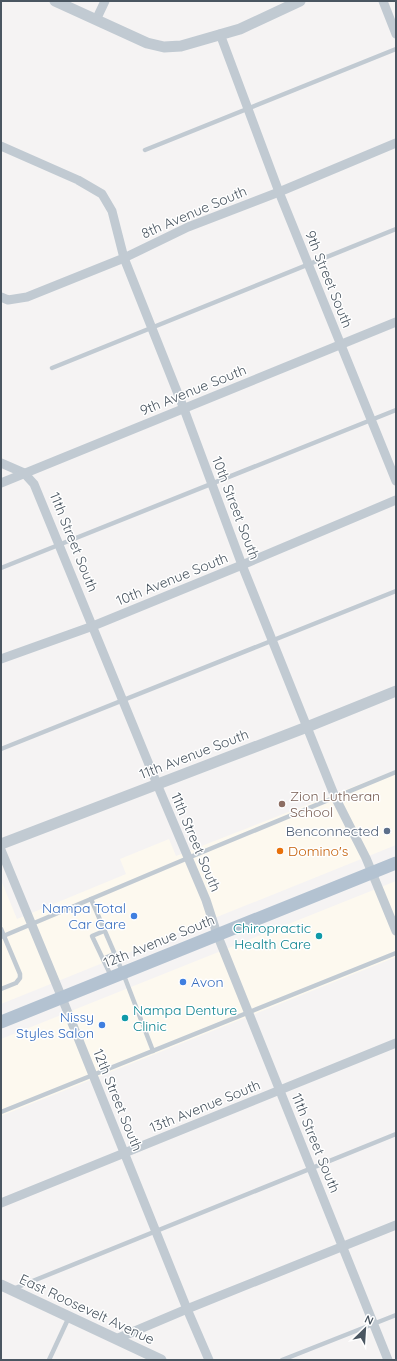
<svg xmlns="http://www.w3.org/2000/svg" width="397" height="1361" font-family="Quicksand,sans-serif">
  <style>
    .commercial { fill: #fdf9ef }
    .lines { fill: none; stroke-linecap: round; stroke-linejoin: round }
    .service { stroke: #c1cad2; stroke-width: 4.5 }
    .minor { stroke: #c1cad2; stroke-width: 9 }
    .tertiary { stroke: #c1cad2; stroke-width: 11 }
    .primary { stroke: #b3c2d1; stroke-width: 13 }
    .education-dot { fill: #8d6e63; stroke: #fff; stroke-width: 1.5 }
    .service-dot { fill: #5c6f8a; stroke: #fff; stroke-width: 1.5 }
    .food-dot { fill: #e8710a; stroke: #fff; stroke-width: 1.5 }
    .shop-dot { fill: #3f7fe0; stroke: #fff; stroke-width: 1.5 }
    .culture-dot { fill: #0f9aa8; stroke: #fff; stroke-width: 1.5 }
    .labels { text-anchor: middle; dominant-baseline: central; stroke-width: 3; stroke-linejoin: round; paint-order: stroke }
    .street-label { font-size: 14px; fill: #4a5661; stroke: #fff }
    .education-label { font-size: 14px; fill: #785e54; stroke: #fff; text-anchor: start }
    .service-label { font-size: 14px; fill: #4e5e75; stroke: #fff; text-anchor: end }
    .food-label { font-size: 14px; fill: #c56008; stroke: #fff; text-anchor: start }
    .shop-label { font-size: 14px; fill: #366cbe; stroke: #fff; text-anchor: end }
    .culture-label { font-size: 14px; fill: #0d838f; stroke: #fff; text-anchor: end }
  </style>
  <rect width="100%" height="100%" fill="#f5f3f3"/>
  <!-- commercial -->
  <g class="commercial">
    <polygon points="396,770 396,845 1,1004 1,880 17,919 126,874 120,859 169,839 176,856"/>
    <polygon points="396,881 396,957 1,1116 1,1039"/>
  </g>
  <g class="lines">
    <!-- service -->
    <g class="service">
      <polyline points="145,150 396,49"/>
      <polyline points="52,368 396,229"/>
      <polyline points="1,568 396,410"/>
      <polyline points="1,749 396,591"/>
      <polyline points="91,899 123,973 153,1051"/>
      <polyline points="1,929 20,974 20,978 16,983 1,989"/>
      <polyline points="104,931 92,936 111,976"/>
      <polyline points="1,937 188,858 396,772"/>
      <polyline points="103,959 114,954"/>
      <polyline points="1,1112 396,953"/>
      <polyline points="13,1289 396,1134"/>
      <polyline points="49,1360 69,1317"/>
      <polyline points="282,1360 396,1315"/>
    </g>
    <!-- minor -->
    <g class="minor">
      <polyline points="383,1 396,34"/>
      <polyline points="96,20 105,1"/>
      <polyline points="220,34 279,192 396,481"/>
      <polyline points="1,146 78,180 102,194 112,211 124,258 184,409 242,565 335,797 366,858 396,931"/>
      <polyline points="1,297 8,300 27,297 124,258 188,227 279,192 396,143"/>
      <polyline points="1,463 24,473 34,484 157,784 206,900 217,934 388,1360"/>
      <polyline points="1,483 396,322"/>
      <polyline points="1,659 93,626 242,565 396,500"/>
      <polyline points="1,850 62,998 187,1309 209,1360"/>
      <polyline points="1,1203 396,1043"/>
      <polyline points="116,1339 187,1309 396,1225"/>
    </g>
    <!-- tertiary -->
    <g class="tertiary">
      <polyline points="55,1 147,43 164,47 181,46 240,29 300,1"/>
      <polyline points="1,844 307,727 396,691"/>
      <polyline points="1,1285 161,1360"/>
    </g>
    <!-- primary -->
    <polyline class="primary" points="1,1022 396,863"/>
  </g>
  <!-- markers -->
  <circle class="education-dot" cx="282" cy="804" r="4"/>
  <circle class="service-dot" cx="387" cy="831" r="4"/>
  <circle class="food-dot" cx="280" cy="851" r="4"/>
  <g class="shop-dot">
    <circle cx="134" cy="916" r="4"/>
    <circle cx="183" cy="982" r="4"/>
    <circle cx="102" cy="1025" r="4"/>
  </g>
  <g class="culture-dot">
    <circle cx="319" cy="936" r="4"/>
    <circle cx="125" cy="1018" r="4"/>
  </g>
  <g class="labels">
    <!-- street labels -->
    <g class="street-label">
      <text transform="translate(194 212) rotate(-23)">8th Avenue South</text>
      <text transform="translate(329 279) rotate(68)">9th Street South</text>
      <text transform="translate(193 390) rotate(-22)">9th Avenue South</text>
      <text transform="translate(236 508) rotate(69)">10th Street South</text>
      <text transform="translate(74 542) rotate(68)">11th Street South</text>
      <text transform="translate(172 579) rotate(-22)">10th Avenue South</text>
      <text transform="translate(194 754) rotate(-21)">11th Avenue South</text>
      <text transform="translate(196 842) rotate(67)">11th Street South</text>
      <text transform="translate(159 941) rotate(-22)">12th Avenue South</text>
      <text transform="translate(118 1100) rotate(68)">12th Street South</text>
      <text transform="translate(205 1106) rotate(-22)">13th Avenue South</text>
      <text transform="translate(316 1143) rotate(68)">11th Street South</text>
      <text transform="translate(87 1309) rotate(25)">East Roosevelt Avenue</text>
    </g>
    <!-- education labels -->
    <g class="education-label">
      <text x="290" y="796">Zion Lutheran<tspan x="290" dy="16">School</tspan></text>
    </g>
    <!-- service labels -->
    <g class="service-label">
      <text x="379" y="831">Benconnected</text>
    </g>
    <!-- food labels -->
    <g class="food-label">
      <text x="288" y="851">Domino's</text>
    </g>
    <!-- shop labels -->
    <g class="shop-label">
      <text x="126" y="908">Nampa Total<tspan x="126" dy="16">Car Care</tspan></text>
      <text x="191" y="982" text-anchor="start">Avon</text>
      <text x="94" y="1017">Nissy<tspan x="94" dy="16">Styles Salon</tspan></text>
    </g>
    <!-- culture labels -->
    <g class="culture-label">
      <text x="311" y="928">Chiropractic<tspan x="311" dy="16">Health Care</tspan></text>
      <text x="133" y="1010" text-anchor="start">Nampa Denture<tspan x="133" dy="16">Clinic</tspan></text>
    </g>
  </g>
  <!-- border -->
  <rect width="397" height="1361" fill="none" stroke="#4a5661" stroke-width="4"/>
  <!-- north arrow -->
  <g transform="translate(365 1329) rotate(25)" stroke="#ffffff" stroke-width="3" paint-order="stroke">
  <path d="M0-3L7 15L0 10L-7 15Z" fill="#4a5661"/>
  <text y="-6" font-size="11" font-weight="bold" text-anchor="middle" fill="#4a5661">N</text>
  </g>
</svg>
